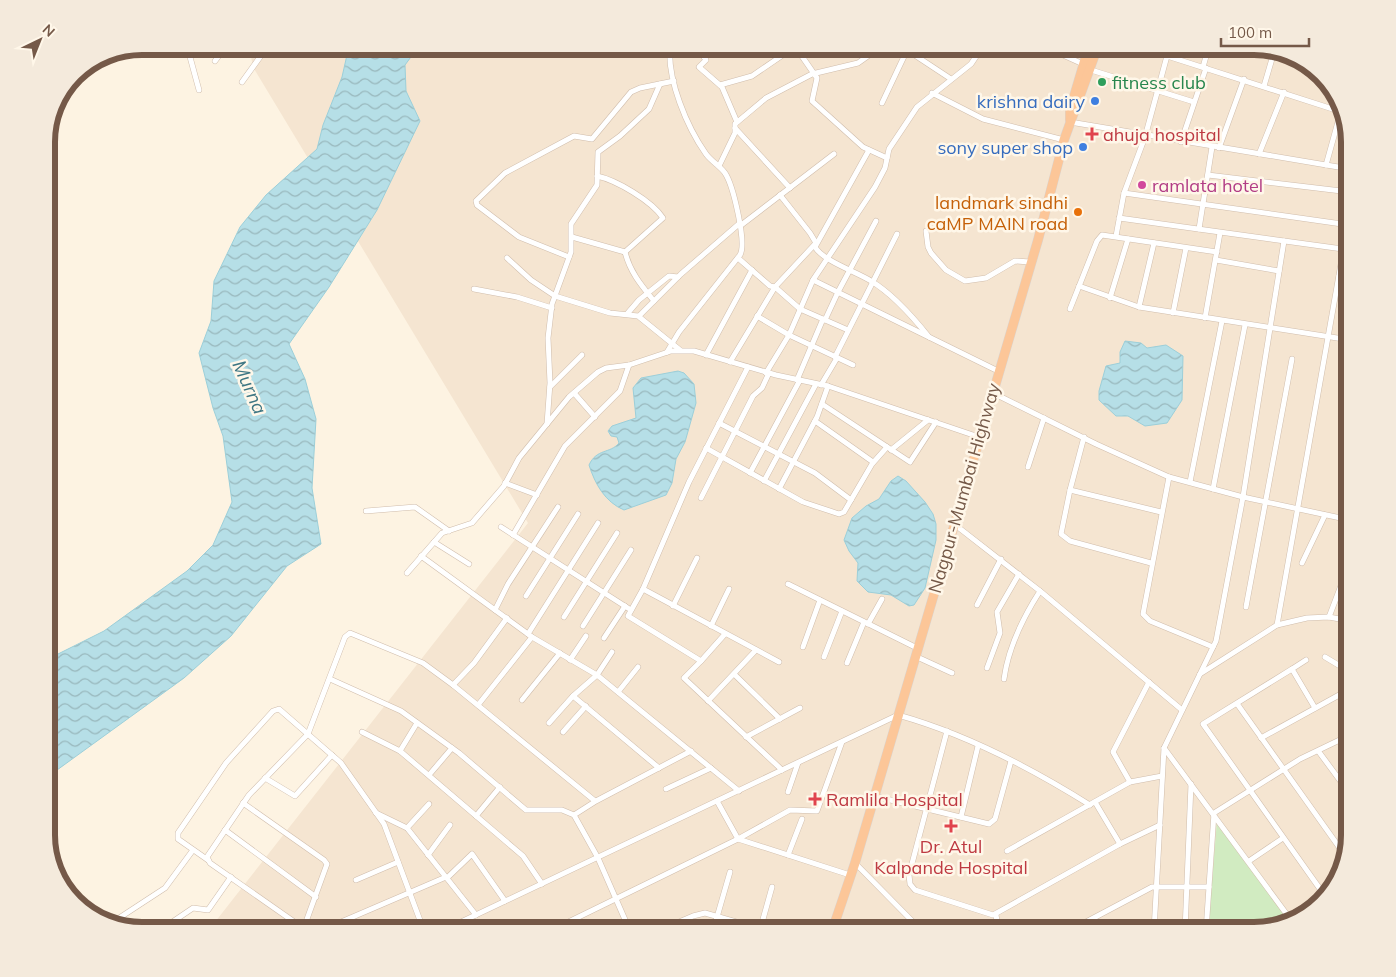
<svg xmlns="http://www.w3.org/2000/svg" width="1396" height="977" font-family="Mulish,sans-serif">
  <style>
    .residential { fill: #f5e5d1 }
    .green { fill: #d1ebc1 }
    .water { fill: url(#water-waves); stroke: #9ccfd9 }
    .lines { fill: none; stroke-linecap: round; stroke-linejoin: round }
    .minor-casing { stroke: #d0bdac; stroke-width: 6 }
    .trunk-casing { stroke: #dbd4cf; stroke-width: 10 }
    .minor { stroke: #fff; stroke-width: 5 }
    .trunk { stroke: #fcc698; stroke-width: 9 }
    .leisure-dot { fill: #2e9e5b; stroke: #fff7e9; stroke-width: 2 }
    .shop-dot { fill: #3f7fe0; stroke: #fff7e9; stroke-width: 2 }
    .health-dot { fill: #e0444e; stroke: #fff7e9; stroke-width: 2 }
    .hotel-dot { fill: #d1479c; stroke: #fff7e9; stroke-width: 2 }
    .food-dot { fill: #e8710a; stroke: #fff7e9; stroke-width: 2 }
    .labels { text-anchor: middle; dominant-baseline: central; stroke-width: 5; stroke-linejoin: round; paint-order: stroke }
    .leisure-label { font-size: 18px; fill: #27864d; stroke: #fff7e9; text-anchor: start }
    .shop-label { font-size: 18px; fill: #366cbe; stroke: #fff7e9; text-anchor: end }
    .health-label { font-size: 18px; fill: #be3a42; stroke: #fff7e9; text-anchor: start }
    .hotel-label { font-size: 18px; fill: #b23c85; stroke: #fff7e9; text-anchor: start }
    .food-label { font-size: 18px; fill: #c56008; stroke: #fff7e9; text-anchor: end }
    .street-label { font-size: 18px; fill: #755948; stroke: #fff7e9 }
    .water-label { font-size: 19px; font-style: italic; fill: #3e7683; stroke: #fff7e9 }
    .rim { fill: none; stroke: #755948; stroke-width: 6 }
  </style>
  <defs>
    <pattern id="water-waves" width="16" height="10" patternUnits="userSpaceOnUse" patternTransform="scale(1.25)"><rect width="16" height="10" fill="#b6dfe7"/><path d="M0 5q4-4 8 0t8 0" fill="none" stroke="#99b8bd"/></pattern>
  </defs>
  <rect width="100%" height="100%" fill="#fdf3e2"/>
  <!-- residential -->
  <polygon class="residential" points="249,46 1254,46 1308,62 1337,94 1350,141 1350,836 1334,889 1297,921 1255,931 208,931 528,523 253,67"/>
  <!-- green -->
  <polygon class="green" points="1217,820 1284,914 1255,931 1208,931"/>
  <!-- water -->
  <g class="water">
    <polygon points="349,46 419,46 405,65 406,91 420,121 377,210 329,287 289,344 305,379 316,419 312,488 321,544 287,566 231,636 184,678 46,778 46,660 104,631 187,571 213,545 232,502 223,436 213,408 199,353 211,321 214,281 240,227 266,195 317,149 323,125 342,77"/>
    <polygon points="1125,341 1141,343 1147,348 1166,345 1183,356 1182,400 1167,423 1145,426 1128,416 1116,416 1099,400 1099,391 1106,366 1120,363 1120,352"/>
    <path d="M 678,371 L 684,373 L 694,384 L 696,403 L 685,442 L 676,459 L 672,483 L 666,495 L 624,510 C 605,502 595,484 589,465 C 597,448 610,454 619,443 L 617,437 L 611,436 L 608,431 L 612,426 L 636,418 L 633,388 L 641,378 Z"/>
    <polygon points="898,476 906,481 925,502 933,514 936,524 936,540 925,588 914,605 909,606 891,595 868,592 857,581 858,563 849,551 844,540 852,518 866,506 879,499 891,481"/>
  </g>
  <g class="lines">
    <defs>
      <g id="minor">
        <polyline points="187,46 199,90"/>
        <polyline points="696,46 706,60 699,67 722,87 737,122"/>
        <polyline points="788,46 799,52 817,78 812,101 863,147 887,158"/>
        <polyline points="960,46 978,54"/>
        <polyline points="1043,46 1083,64"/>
        <polyline points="1136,46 1342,112"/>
        <polyline points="1253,46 1308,63"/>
        <polyline points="907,50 951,79"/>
        <polyline points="215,61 226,46"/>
        <polyline points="1203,67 1209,46"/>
        <polyline points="1091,70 1194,102"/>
        <polyline points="242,82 268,46"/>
        <polyline points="720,85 752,76 793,48"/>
        <polyline points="1264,86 1274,52"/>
        <polyline points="932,93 983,119 1064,140"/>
        <polyline points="882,103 909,46"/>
        <polyline points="1070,122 1350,169"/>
        <polyline points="735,128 790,188"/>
        <polyline points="1181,142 1206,68"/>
        <polyline points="1219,148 1244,79"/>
        <path d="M 869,150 L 815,247 C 823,261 857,272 871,281 C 893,294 913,317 929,337"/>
        <polyline points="1259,154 1284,92"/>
        <polyline points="1326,165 1341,111"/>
        <polyline points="719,166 735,133 735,124 766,98 812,74 858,63 882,46"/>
        <polyline points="1208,175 1350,192"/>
        <polyline points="1124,193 1349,225"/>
        <polyline points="1119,218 1350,250"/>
        <polyline points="740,226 834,154"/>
        <polyline points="1199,229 1212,147"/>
        <polyline points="926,231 928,247 931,253 946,270 965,281 986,278 1015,261 1030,262"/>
        <polyline points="1116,236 1124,193 1145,137 1167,56"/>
        <path d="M 572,237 L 625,252 L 663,218 C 652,201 616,180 597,176"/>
        <path d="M 625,252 C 630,272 641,285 654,301"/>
        <polyline points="569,257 519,237 477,205 476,201 505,173 574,136 592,139 631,92 640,88 674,81"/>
        <polyline points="507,258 531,280 555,296 610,313 638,316 680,350"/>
        <polyline points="738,258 770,286 775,287 816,243 810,233 780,195"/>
        <polyline points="1216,260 1279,271"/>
        <polyline points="1339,276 1350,277"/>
        <polyline points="813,280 998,371"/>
        <polyline points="1079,286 1139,307 1350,340"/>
        <polyline points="474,289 517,297 552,308"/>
        <polyline points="1110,298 1128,239"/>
        <polyline points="1139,307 1154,243"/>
        <polyline points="1070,309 1097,241 1102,235 1217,252"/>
        <polyline points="1173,313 1186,248"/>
        <polyline points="627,314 639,300 669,276 678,277"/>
        <polyline points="639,316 681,274 740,223"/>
        <polyline points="757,316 789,335 853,365"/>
        <polyline points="1205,318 1220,233"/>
        <polyline points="825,320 838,292 876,221"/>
        <path d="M 667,352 L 679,332 L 740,255 C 747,243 733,185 725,173 C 720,166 711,161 706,154 C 687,127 667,80 670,46"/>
        <polyline points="706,355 752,270"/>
        <polyline points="835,357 897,234"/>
        <polyline points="730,362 775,287 800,309 848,330"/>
        <polyline points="748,367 689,482 643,589 628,616 701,661 684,678 782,770"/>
        <polyline points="766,373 789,335 813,280 875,187 885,168 889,149 917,107 971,64 983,46"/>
        <polyline points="797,380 823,319"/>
        <polyline points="821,385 837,358"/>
        <polyline points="550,387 582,355"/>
        <polyline points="574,393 595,417"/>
        <polyline points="993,393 1096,444 1169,477 1243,497 1350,520"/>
        <polyline points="822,404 910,462 936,422"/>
        <polyline points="815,421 873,462"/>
        <polyline points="719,423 815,473 851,500"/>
        <polyline points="547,424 550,383 548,338 552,304 571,252 571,224 597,185 598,152 620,136 649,109 660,84"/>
        <polyline points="1084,437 1070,490 1061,534 1070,541 1151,563"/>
        <polyline points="706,448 803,502 839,514 844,512 872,464 887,447"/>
        <polyline points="891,450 928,420"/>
        <polyline points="1028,467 1044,418"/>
        <polyline points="750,473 800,380"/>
        <polyline points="1169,477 1143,614 1150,621 1213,647"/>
        <polyline points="764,481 816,384"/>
        <polyline points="1190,482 1222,321"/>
        <polyline points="505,483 537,495"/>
        <polyline points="779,489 817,417 828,386"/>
        <polyline points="1213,489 1245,325"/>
        <polyline points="1070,490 1161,512"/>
        <polyline points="701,498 753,396 762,388 769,373"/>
        <polyline points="366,511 415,507 449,531"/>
        <polyline points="954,524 1040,591 1182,710"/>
        <polyline points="501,527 631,610"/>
        <polyline points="513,535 565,446 620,391 629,365"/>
        <polyline points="434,542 469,564"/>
        <polyline points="421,556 532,637 597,675 612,652"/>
        <polyline points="1302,563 1325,515"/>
        <polyline points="407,573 442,533 472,523 504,486 519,458 569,397 598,372 606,368 629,365 671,351 694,351 776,375 828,386 979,437"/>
        <polyline points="788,584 917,648"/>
        <polyline points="643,589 779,662"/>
        <polyline points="526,596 578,514"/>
        <polyline points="977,605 1001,559"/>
        <polyline points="673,606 697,558"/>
        <polyline points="1246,607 1292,359"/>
        <polyline points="495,610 508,584 558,507"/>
        <polyline points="564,617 617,533"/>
        <polyline points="1329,617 1350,562"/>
        <polyline points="868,624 882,599"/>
        <polyline points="1277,625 1350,213"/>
        <polyline points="583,626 631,550"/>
        <polyline points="711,626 729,589"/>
        <polyline points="528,634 598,523"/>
        <polyline points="604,638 625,606"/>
        <polyline points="803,647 820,600"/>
        <polyline points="915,656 952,673"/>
        <polyline points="824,657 842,611"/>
        <polyline points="1325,657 1350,672"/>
        <polyline points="570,660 586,636"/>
        <polyline points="701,661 725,634"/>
        <polyline points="847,663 864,622"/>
        <polyline points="987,668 1000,633 997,612 1019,574"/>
        <polyline points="1292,669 1306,660"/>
        <polyline points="734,674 780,719"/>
        <polyline points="1200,674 1277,625 1307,618 1329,617 1350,621"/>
        <polyline points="330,679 401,711 459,753 526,810 562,810 574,815"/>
        <path d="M 1004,679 C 1008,649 1024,616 1040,591"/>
        <polyline points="453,685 474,663 507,618"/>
        <polyline points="618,692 638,667"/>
        <polyline points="573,696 659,768"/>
        <polyline points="522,700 560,653"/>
        <polyline points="708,701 756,650"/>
        <polyline points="478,705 532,637"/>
        <polyline points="1238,705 1344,854"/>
        <polyline points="1315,708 1292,669 1203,724 1325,896"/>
        <polyline points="549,723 573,696 597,675 739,791"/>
        <polyline points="947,731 909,875 910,884 915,890 993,915 1120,844 1160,825"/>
        <polyline points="362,732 400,751 523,856 542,884"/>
        <polyline points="563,732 586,706"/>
        <polyline points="746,737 800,708"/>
        <polyline points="1261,738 1350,689"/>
        <polyline points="1164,748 1288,916"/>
        <polyline points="400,751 417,723"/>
        <polyline points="1319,752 1350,794"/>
        <polyline points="429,775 452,748"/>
        <polyline points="265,778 295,796 332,755"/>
        <polyline points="1130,782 1113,752 1149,682"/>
        <polyline points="666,789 711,768"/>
        <polyline points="788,792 798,763"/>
        <polyline points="874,796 989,824 995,819 1011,761"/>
        <polyline points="717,801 738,839 850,875"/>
        <polyline points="1095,802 1120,844"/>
        <polyline points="243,803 324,860 327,864 303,930"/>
        <polyline points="376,813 407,828 476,915"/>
        <polyline points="476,816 500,787"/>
        <polyline points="961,817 978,746"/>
        <polyline points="407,828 429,804"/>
        <polyline points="225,830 316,897"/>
        <polyline points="1007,851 1130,782 1162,776"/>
        <polyline points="428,855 450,825"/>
        <polyline points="788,855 802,819"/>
        <polyline points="208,860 178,839 178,833 226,763 273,711 279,709 341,763 384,824 424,931"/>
        <polyline points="1249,861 1283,838"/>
        <polyline points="855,863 922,931"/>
        <polyline points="447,878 472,854 505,901"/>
        <polyline points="356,880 398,862"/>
        <polyline points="996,915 998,927 996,931"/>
        <polyline points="113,922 165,888 193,850"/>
        <polyline points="334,925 446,877"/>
        <polyline points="1272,927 1324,894"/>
        <polyline points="303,928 210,863 207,857 249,795 308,734 345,637 350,633 423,663 453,685 595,801"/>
        <polyline points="760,930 772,887"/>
        <polyline points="159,931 193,908 208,910 231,877"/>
        <polyline points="213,931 215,930"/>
        <path d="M 442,931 L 898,715 C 966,734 1031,768 1090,805"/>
        <polyline points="550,931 738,839 790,810 817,811 842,742"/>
        <polyline points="630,931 598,858 574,815 596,801 691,751"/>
        <polyline points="658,931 693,916 705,913 768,931"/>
        <polyline points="713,931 730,872"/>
        <polyline points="1069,931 1152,887 1209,887"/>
        <polyline points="1154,931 1164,748 1216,641 1243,497 1284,241"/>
        <polyline points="1185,931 1191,784"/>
        <polyline points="1206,931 1214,813 1300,759 1350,735"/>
      </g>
      <g id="trunk">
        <polyline points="1070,120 1070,110 1089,46"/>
        <polyline points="832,931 855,863 1038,240 1064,140 1098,46"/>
      </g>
    </defs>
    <!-- minor casing -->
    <use href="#minor" class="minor-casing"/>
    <!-- trunk casing -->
    <use href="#trunk" class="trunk-casing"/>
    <!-- minor -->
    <use href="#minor" class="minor"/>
    <!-- trunk -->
    <use href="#trunk" class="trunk"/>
  </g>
  <!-- markers -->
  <circle class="leisure-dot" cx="1102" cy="82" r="5"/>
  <g class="shop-dot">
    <circle cx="1095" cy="101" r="5"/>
    <circle cx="1083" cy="147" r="5"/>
  </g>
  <g class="health-dot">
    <path d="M1089.5 126.5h5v5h5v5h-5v5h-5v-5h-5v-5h5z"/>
    <path d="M812.5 791.5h5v5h5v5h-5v5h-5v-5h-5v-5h5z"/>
    <path d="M948.5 818.5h5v5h5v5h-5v5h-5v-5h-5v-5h5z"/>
  </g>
  <circle class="hotel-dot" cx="1142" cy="185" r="5"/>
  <circle class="food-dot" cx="1078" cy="212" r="5"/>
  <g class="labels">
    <!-- leisure labels -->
    <g class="leisure-label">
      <text x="1112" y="82">fitness club</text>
    </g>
    <!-- shop labels -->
    <g class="shop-label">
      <text x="1085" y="101">krishna dairy</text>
      <text x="1073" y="147">sony super shop</text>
    </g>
    <!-- health labels -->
    <g class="health-label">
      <text x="1103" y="134">ahuja hospital</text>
      <text x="826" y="799">Ramlila Hospital</text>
      <text x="951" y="846" text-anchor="middle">Dr. Atul<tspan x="951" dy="21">Kalpande Hospital</tspan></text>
    </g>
    <!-- hotel labels -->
    <g class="hotel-label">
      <text x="1152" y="185">ramlata hotel</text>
    </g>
    <!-- food labels -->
    <g class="food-label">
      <text x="1068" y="202">landmark sindhi<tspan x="1068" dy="21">caMP MAIN road</tspan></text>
    </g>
    <!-- street labels -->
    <g class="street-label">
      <text transform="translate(964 488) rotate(-74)">Nagpur-Mumbai Highway</text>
    </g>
    <!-- water labels -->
    <g class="water-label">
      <text transform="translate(250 387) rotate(66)">Murna</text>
    </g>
  </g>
  <!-- crop -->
  <path d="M0 0H1396V977H0ZM142 55H1254A87 87 0 0 1 1341 142V835A87 87 0 0 1 1254 922H142A87 87 0 0 1 55 835V142A87 87 0 0 1 142 55Z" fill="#f4eadc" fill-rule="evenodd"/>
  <path class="rim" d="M142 55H1254A87 87 0 0 1 1341 142V835A87 87 0 0 1 1254 922H142A87 87 0 0 1 55 835V142A87 87 0 0 1 142 55Z"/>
  <!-- north arrow -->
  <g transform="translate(40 40) rotate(43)" stroke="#fff7e9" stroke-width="4" paint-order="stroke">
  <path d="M0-4L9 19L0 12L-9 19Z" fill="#755948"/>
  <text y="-8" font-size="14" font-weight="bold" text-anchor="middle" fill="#755948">N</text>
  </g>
  <!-- scale -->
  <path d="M1221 38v8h88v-8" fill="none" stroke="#755948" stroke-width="2.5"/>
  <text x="1228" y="38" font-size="15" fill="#755948" stroke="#fff7e9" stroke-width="4" paint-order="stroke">100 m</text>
</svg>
